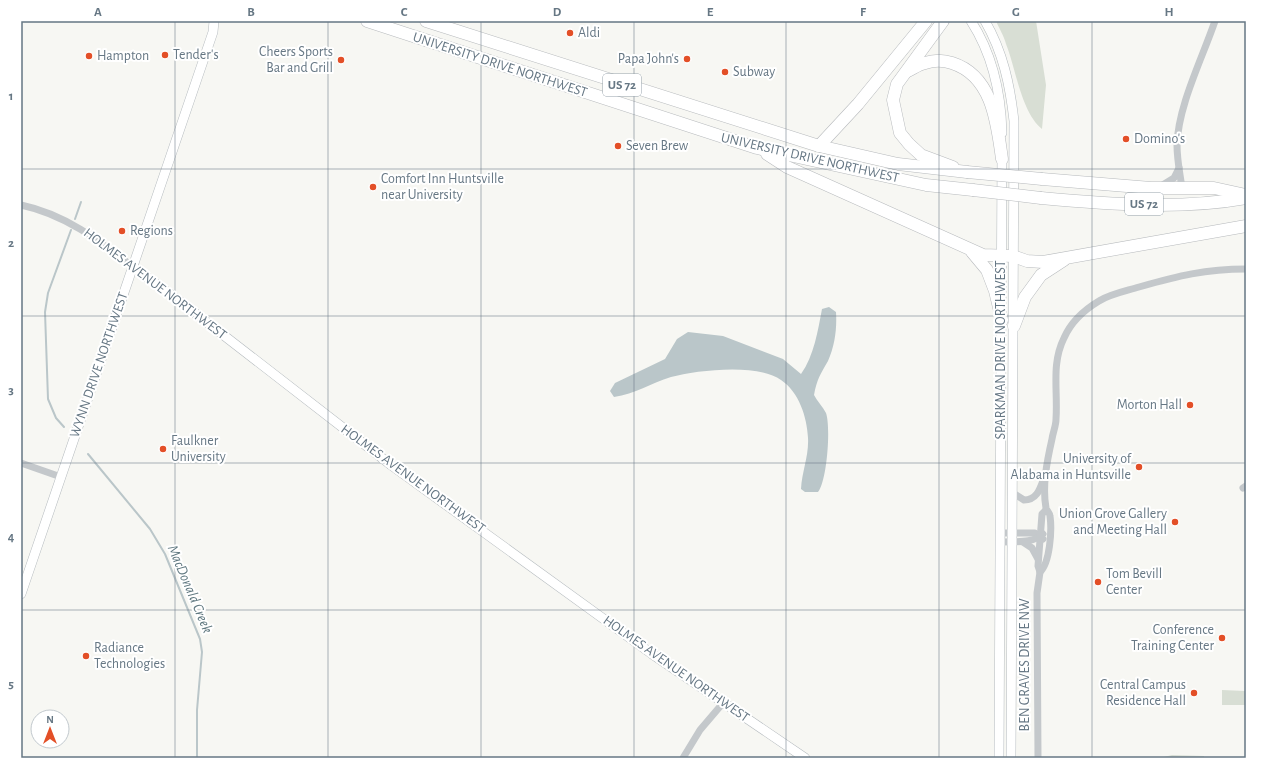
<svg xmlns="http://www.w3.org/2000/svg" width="1267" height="779" font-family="'Alegreya Sans',sans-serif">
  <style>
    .green { fill: #d8ded4 }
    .water { fill: #bac6c9 }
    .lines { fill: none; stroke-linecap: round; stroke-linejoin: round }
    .stream { stroke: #bac6c9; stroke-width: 2 }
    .secondary-casing { stroke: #b4babe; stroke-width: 10 }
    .highway-casing { stroke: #b7babd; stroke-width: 13 }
    .street { stroke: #c4c8cb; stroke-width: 7 }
    .secondary { stroke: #fff; stroke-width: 9 }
    .highway { stroke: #fff; stroke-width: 12 }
    .highway-bridge-casing { stroke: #b7babd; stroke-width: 13; stroke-linecap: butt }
    .highway-bridge { stroke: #fff; stroke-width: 12 }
    .grid { fill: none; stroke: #667784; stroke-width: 1; stroke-opacity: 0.55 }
    .poi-dot { fill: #e34f27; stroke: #fff; stroke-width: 1.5 }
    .labels { text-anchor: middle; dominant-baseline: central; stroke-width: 4; stroke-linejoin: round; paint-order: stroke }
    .shield { fill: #fff; stroke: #94a0a9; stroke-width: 1 }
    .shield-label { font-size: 13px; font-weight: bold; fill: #667784 }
    .poi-label { font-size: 14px; fill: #667784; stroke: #fff; text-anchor: start }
    .street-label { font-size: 14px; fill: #667784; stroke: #fff }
    .water-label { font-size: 15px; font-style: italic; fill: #617981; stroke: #fff }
    .neatline { fill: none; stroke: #667784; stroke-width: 1.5 }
    .grid-label { font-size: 13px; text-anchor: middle; font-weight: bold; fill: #667784 }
  </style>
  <rect width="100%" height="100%" fill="#f7f7f3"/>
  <!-- green -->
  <g class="green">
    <path d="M 996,21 L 1036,21 L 1046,85 L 1042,129 C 1021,112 1016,69 1006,44 C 1004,36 999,28 996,21 Z"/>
    <polygon points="1222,690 1245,691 1245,705 1222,705"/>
    <polygon points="1172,755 1204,756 1204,758 1160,758"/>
  </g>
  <!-- water -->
  <path class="water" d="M 829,307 L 836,312 C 837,329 835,345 828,361 C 820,375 817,379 814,395 C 817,401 823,407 826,413 C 831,427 827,481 818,492 L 805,492 L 801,489 C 802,471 809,456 808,438 C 807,417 799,392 781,380 C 758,363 697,370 671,377 C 651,383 635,394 614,397 L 610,391 L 615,383 L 665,359 L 677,339 L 688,332 L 723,336 L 783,359 L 801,374 C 814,356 818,330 822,309 Z"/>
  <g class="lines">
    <!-- stream -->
    <g class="stream">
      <polyline points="75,219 81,202"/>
      <polyline points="64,427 56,418 48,399 45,312 48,293 71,230"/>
      <polyline points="88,454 150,529 165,554 200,639 202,652 197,710 197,758"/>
    </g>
    <defs>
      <g id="secondary">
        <path d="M 971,21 C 993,55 1001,93 1002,133"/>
        <path d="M 985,21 C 1003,52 1010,85 1014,121 L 1011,758"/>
        <polyline points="133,267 173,296 391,465 652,654 805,758"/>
        <polyline points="21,594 213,32 214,21"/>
        <polyline points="999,758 1002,153"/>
      </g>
      <g id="highway">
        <polyline points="367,21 757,148 926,185 973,190"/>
        <polyline points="426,21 819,146 898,164 967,172"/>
        <polyline points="943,21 897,84 893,100 900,133 909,144 921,155 953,167"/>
        <path d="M 908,71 C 914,68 919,64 925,63 C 934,60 943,60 952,63 C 993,76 997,124 1002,159"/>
        <polyline points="819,146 858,104 926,21"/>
        <polyline points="767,154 787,167 983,255 1013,256 1027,261 1043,262 1246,226"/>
        <polyline points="1042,179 1151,188 1214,188 1246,195"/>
        <path d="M 1041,198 C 1108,204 1179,210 1246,198"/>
        <polyline points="972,252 987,270 995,291 1002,320"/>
        <polyline points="1014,326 1025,297 1041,275 1064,260"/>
      </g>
    </defs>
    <!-- secondary casing -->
    <use href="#secondary" class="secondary-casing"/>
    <!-- highway casing -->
    <use href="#highway" class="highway-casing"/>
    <!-- street -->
    <g class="street">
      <polyline points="1161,186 1174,178 1179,168"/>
      <path d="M 1182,188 C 1180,174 1177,160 1177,145 C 1178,106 1202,59 1215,21"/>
      <path d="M 21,205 C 64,214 99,240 133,267"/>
      <polyline points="21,463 61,477"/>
      <polyline points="1243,488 1246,486"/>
      <path d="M 1013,493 L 1024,500 C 1037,500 1040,489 1044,478"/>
      <polyline points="1001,533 1035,533 1043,539"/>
      <path d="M 1001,542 C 1015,541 1032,544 1043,534"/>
      <polyline points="1023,542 1032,548 1038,559"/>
      <path d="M 1040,572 C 1050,563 1052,530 1050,516 C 1050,513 1047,511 1046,508 C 1042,486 1047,461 1052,439 C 1053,432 1056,426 1056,419 C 1058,391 1051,364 1064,338 C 1071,322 1084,310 1099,301 C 1110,294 1126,291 1139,287 C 1178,276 1205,269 1246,269"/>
      <polyline points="683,758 700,730 723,703"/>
      <polyline points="1038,758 1037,593 1040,572 1038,566 1042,514 1046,510"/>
    </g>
    <!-- secondary -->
    <use href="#secondary" class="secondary"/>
    <!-- highway -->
    <use href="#highway" class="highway"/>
    <defs>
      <g id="highway-bridge">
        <polyline points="967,172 1042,179"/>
        <polyline points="973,190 1041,198"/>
      </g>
    </defs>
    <!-- highway-bridge casing -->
    <use href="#highway-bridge" class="highway-bridge-casing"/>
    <!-- highway-bridge -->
    <use href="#highway-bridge" class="highway-bridge"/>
  </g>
  <!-- grid -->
  <path class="grid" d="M 175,21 L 175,758M 328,21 L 328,758M 481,21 L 481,758M 634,21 L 634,758M 786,21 L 786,758M 939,21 L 939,758M 1092,21 L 1092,758M 21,169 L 1246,169M 21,316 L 1246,316M 21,463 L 1246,463M 21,610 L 1246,610"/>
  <!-- markers -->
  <g class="poi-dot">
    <circle cx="570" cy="33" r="4"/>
    <circle cx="165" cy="55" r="4"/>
    <circle cx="89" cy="56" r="4"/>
    <circle cx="687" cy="59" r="4"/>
    <circle cx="341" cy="60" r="4"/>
    <circle cx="725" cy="72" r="4"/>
    <circle cx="1126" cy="139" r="4"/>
    <circle cx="618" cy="146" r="4"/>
    <circle cx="373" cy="187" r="4"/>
    <circle cx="122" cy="231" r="4"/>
    <circle cx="1190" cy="405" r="4"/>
    <circle cx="163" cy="449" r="4"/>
    <circle cx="1139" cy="467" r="4"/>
    <circle cx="1175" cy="522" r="4"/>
    <circle cx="1098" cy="582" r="4"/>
    <circle cx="1222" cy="638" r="4"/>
    <circle cx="86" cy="656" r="4"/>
    <circle cx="1194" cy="693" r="4"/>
  </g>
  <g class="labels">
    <!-- shield labels -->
    <g class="shield">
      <rect x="603" y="74" width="38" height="22" rx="3"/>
      <rect x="1125" y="193" width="38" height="22" rx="3"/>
    </g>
    <g class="shield-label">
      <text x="622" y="85">US 72</text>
      <text x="1144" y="204">US 72</text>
    </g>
    <!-- poi labels -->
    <g class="poi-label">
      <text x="578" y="33">Aldi</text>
      <text x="333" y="52" text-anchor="end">Cheers Sports<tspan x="333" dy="16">Bar and Grill</tspan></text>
      <text x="173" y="55">Tender's</text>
      <text x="97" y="56">Hampton</text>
      <text x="679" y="59" text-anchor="end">Papa John's</text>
      <text x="733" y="72">Subway</text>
      <text x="1134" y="139">Domino's</text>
      <text x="626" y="146">Seven Brew</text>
      <text x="381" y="179">Comfort Inn Huntsville<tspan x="381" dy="16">near University</tspan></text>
      <text x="130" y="231">Regions</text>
      <text x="1182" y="405" text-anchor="end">Morton Hall</text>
      <text x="171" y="441">Faulkner<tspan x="171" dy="16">University</tspan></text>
      <text x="1131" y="459" text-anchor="end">University of<tspan x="1131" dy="16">Alabama in Huntsville</tspan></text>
      <text x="1167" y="514" text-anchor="end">Union Grove Gallery<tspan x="1167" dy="16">and Meeting Hall</tspan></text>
      <text x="1106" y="574">Tom Bevill<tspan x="1106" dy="16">Center</tspan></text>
      <text x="1214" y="630" text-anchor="end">Conference<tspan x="1214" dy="16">Training Center</tspan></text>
      <text x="94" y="648">Radiance<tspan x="94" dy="16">Technologies</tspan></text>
      <text x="1186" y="685" text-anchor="end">Central Campus<tspan x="1186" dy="16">Residence Hall</tspan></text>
    </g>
    <!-- street labels -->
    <g class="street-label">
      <text transform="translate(500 65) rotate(18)">UNIVERSITY DRIVE NORTHWEST</text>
      <text transform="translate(810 158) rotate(13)">UNIVERSITY DRIVE NORTHWEST</text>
      <text transform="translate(155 284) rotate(37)">HOLMES AVENUE NORTHWEST</text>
      <text transform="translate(1001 350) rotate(-90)">SPARKMAN DRIVE NORTHWEST</text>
      <text transform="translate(99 365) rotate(-71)">WYNN DRIVE NORTHWEST</text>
      <text transform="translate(413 479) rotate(36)">HOLMES AVENUE NORTHWEST</text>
      <text transform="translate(1025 665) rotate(-90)">BEN GRAVES DRIVE NW</text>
      <text transform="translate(676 669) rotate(35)">HOLMES AVENUE NORTHWEST</text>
    </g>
    <!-- water labels -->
    <g class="water-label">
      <text transform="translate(190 589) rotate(67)">MacDonald Creek</text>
    </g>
  </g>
  <!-- border -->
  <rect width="1267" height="779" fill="none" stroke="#ffffff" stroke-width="44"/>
  <!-- north arrow -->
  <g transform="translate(50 729)"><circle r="19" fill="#ffffff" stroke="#c2c9ce"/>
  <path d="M0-3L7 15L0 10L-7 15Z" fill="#e34f27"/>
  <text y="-6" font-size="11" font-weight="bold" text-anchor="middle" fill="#667784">N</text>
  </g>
  <rect x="22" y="22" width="1223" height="735" class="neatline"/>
  <g class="grid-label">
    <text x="98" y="16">A</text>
    <text x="251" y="16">B</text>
    <text x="404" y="16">C</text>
    <text x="557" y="16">D</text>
    <text x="710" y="16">E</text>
    <text x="863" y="16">F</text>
    <text x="1016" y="16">G</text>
    <text x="1169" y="16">H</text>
    <text x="11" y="100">1</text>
    <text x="11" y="247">2</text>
    <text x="11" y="394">3</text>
    <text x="11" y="541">4</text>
    <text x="11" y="688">5</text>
  </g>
</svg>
